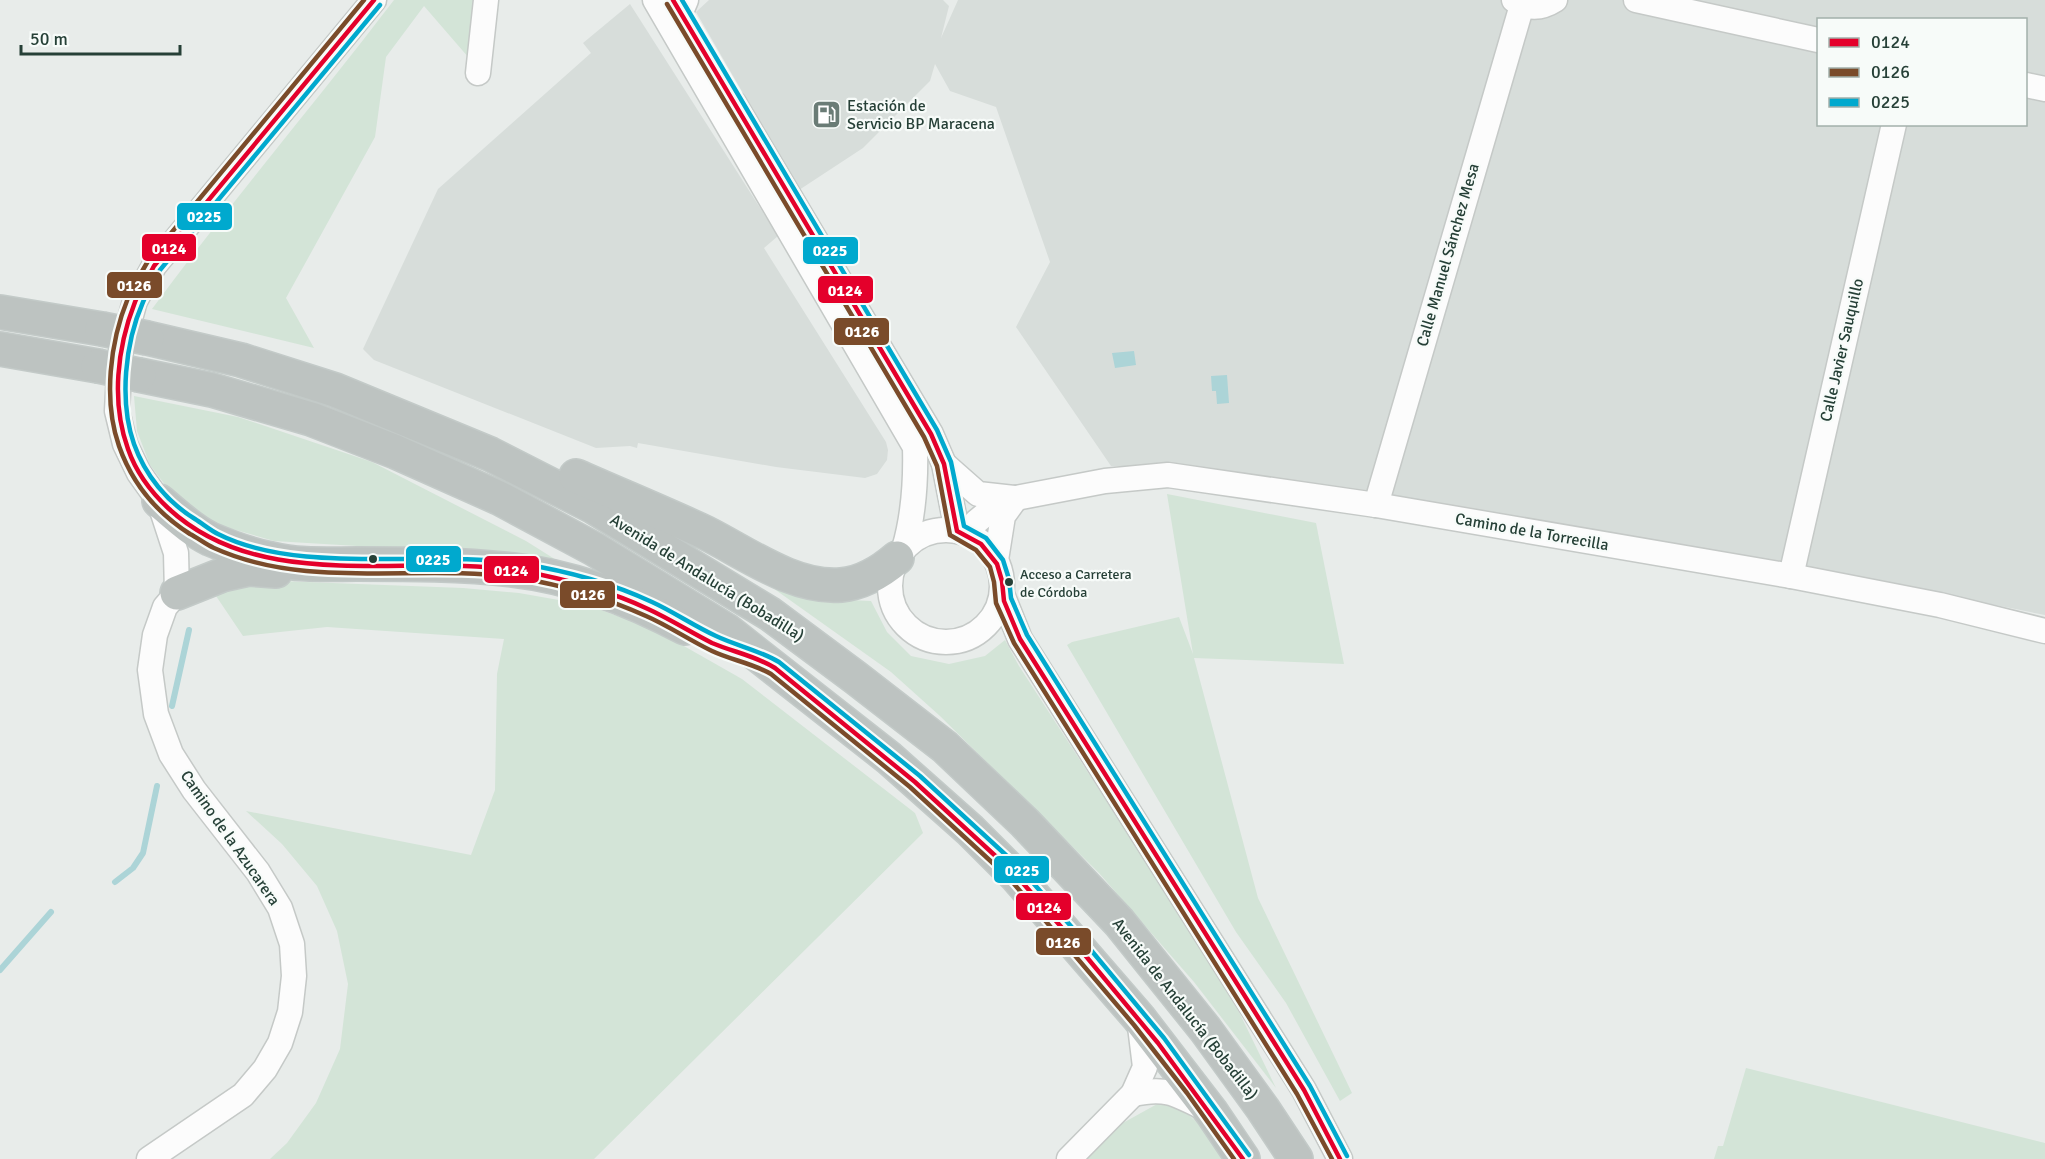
<svg xmlns="http://www.w3.org/2000/svg" width="2045" height="1159" font-family="Signika,sans-serif">
  <style>
    .built { fill: #d7ddda; fill-rule: evenodd }
    .green { fill: #d3e4d7 }
    .water { fill: #acd4d7 }
    .lines { fill: none; stroke-linecap: round; stroke-linejoin: round }
    .stream { stroke: #acd4d7; stroke-width: 6 }
    .minor-casing { stroke: #c5c9c7; stroke-width: 27 }
    .highway-casing { stroke: #c3cac8; stroke-width: 36 }
    .minor { stroke: #fcfcfc; stroke-width: 24 }
    .highway { stroke: #bdc3c1; stroke-width: 33 }
    .highway-bridge-casing { stroke: #c3cac8; stroke-width: 36; stroke-linecap: butt }
    .highway-bridge { stroke: #bdc3c1; stroke-width: 33 }
    .bus-1-casing { stroke: #f7fbf9; stroke-width: 9 }
    .bus-2-casing { stroke: #f7fbf9; stroke-width: 9 }
    .bus-3-casing { stroke: #f7fbf9; stroke-width: 9 }
    .bus-1 { stroke: #e4002b; stroke-width: 4.5 }
    .bus-2 { stroke: #7a4b2a; stroke-width: 4.5 }
    .bus-3 { stroke: #00a9ce; stroke-width: 4.5 }
    .bus-dot { fill: #264037; stroke: #f7fbf9; stroke-width: 2 }
    .labels { text-anchor: middle; dominant-baseline: central; stroke-width: 4.5; stroke-linejoin: round; paint-order: stroke }
    .bus-label { font-size: 14px; fill: #264037; stroke: #f7fbf9; text-anchor: start }
    .poi-label { font-size: 16px; fill: #264037; stroke: #f7fbf9; text-anchor: start }
    .street-label { font-size: 16px; fill: #264037; stroke: #f7fbf9 }
    .line-badge { stroke: #f7fbf9; stroke-width: 2 }
    .badge-label { font-size: 16px; text-anchor: middle; font-weight: bold; fill: #fff }
  </style>
  <rect width="100%" height="100%" fill="#e8ecea"/>
  <!-- built -->
  <g class="built">
    <path d="M 709,0 L 943,0 L 949,6 L 941,38 L 958,0 L 2045,0 L 2045,615 L 1941,594 L 1167,466 L 1111,466 L 1016,327 L 1050,262 L 996,107 L 950,91 L 935,64 L 930,81 L 863,148 L 799,190 L 696,12 ZM 1818,20 L 2026,20 L 2026,124 L 1818,124 Z"/>
    <polygon points="630,4 778,236 764,248 886,442 888,450 887,460 877,474 865,478 776,467 638,443 637,448 630,446 596,448 374,360 363,349 438,189 591,53 583,43"/>
  </g>
  <!-- green -->
  <g class="green">
    <path d="M 394,0 L 473,0 L 469,58 L 424,6 L 386,57 L 375,137 L 286,298 L 314,348 L 152,309 C 229,204 315,104 394,0 Z"/>
    <polygon points="134,396 238,417 372,462 526,541 561,563 374,547 274,541 215,524 175,498 150,465 137,431"/>
    <polygon points="1167,494 1316,523 1344,664 1194,658 1258,898 1352,1093 1340,1101 1286,1003 1236,932 1067,645 1072,642 1179,617 1193,654"/>
    <polygon points="742,566 827,599 871,601 887,632 911,656 949,664 985,656 1005,640 1019,666 1179,913 1239,1012 1276,1088 1194,982 1099,873 940,716 891,672"/>
    <polygon points="280,581 463,588 519,593 587,605 654,629 742,679 915,813 923,833 594,1159 270,1159 287,1143 316,1103 340,1049 348,984 337,931 317,886 282,844 246,811 471,855 495,790 497,674 504,639 327,627 243,636 214,593 235,582"/>
    <polygon points="1746,1068 2045,1143 2045,1159 1714,1159 1718,1146 1723,1146"/>
    <path d="M 1159,1103 C 1191,1106 1207,1133 1223,1159 L 1087,1159 L 1121,1124 Z"/>
  </g>
  <!-- water -->
  <g class="water">
    <polygon points="1134,351 1136,365 1115,368 1112,353"/>
    <polygon points="1227,375 1229,403 1217,404 1216,391 1212,391 1211,376"/>
  </g>
  <g class="lines">
    <!-- stream -->
    <g class="stream">
      <polyline points="172,706 189,630"/>
      <polyline points="115,882 133,868 143,853 157,786"/>
      <polyline points="0,970 51,912"/>
    </g>
    <defs>
      <g id="minor">
        <path d="M 655,0 L 915,447 C 916,482 914,515 904,549"/>
        <path d="M 1514,0 C 1528,9 1541,9 1555,0"/>
        <polyline points="1636,0 1818,40"/>
        <polyline points="681,12 686,0"/>
        <polyline points="478,73 486,0"/>
        <polyline points="2026,85 2045,89"/>
        <polyline points="734,103 931,434 944,464 957,531"/>
        <polyline points="944,464 978,494 1014,498"/>
        <polyline points="1376,505 1522,5"/>
        <circle cx="946" cy="586" r="56"/>
        <polyline points="969,535 976,522 999,503 1016,498 1105,481 1168,475 1376,505 1791,576 1940,605 2045,631"/>
        <polyline points="996,560 1003,516 1016,498"/>
        <polyline points="1791,576 1894,124"/>
        <polyline points="1002,594 1020,639 1304,1090 1340,1159"/>
        <path d="M 1133,1094 C 1165,1087 1175,1093 1204,1108"/>
        <polyline points="149,1159 243,1095 265,1069 280,1043 290,1012 294,976 292,944 280,908 258,872 194,790 171,754 156,714 150,670 155,635 165,607 177,593 176,553 159,501 139,473 125,444 117,411 120,355 135,301 154,266 374,0"/>
        <polyline points="1069,1159 1133,1094 1145,1067 1139,1018"/>
      </g>
      <g id="highway">
        <polyline points="0,312 102,329"/>
        <polyline points="147,338 241,360 335,390 490,454 594,507 770,614 856,678 945,747 1025,823 1119,922 1205,1029 1263,1109 1296,1159"/>
        <polyline points="0,349 98,366"/>
        <polyline points="139,375 212,390 311,419 396,452 499,498 594,549 726,630 889,758 970,830 1016,876 1139,1018 1212,1113 1243,1159"/>
        <path d="M 576,476 C 619,495 663,513 706,533 C 746,553 794,589 841,585 C 862,583 882,571 897,558"/>
        <path d="M 159,501 C 175,514 191,530 210,539 C 229,547 250,555 271,559 C 298,566 329,564 357,564 C 409,564 461,564 513,570 C 574,577 631,599 685,628"/>
        <polyline points="177,593 222,575 249,569 276,571"/>
      </g>
    </defs>
    <!-- minor casing -->
    <use href="#minor" class="minor-casing"/>
    <!-- highway casing -->
    <use href="#highway" class="highway-casing"/>
    <!-- minor -->
    <use href="#minor" class="minor"/>
    <!-- highway -->
    <use href="#highway" class="highway"/>
    <defs>
      <g id="highway-bridge">
        <polyline points="102,329 147,338"/>
        <polyline points="98,366 139,375"/>
      </g>
    </defs>
    <!-- highway-bridge casing -->
    <use href="#highway-bridge" class="highway-bridge-casing"/>
    <!-- highway-bridge -->
    <use href="#highway-bridge" class="highway-bridge"/>
    <defs>
      <g id="bus-1">
        <path d="M 374,0 L 154,266 C 148,278 140,289 135,302 C 117,348 111,402 128,449 C 136,472 151,492 168,508 C 263,596 406,552 522,571 C 565,579 608,590 648,609 C 670,619 690,632 712,643 C 733,652 756,656 775,668 L 915,782 L 1014,873 L 1070,937 L 1158,1043 L 1243,1159"/>
        <polyline points="673,0 931,434 944,464 957,531 981,544 997,564 1002,581 1004,601 1020,639 1304,1090 1340,1159"/>
      </g>
      <g id="bus-2">
        <path d="M 364,0 L 148,261 C 141,273 134,285 128,298 C 110,342 103,400 119,446 C 132,483 157,513 190,534 C 198,538 205,544 214,548 C 309,591 419,563 519,578 C 562,585 606,598 646,616 C 669,626 689,640 712,651 C 731,660 752,663 771,674 L 910,787 L 1009,878 L 1134,1025 L 1187,1093 L 1234,1159"/>
        <polyline points="667,4 924,437 937,466 950,535 976,550 990,567 994,582 996,603 1014,643 1297,1094 1332,1159"/>
      </g>
      <g id="bus-3">
        <polyline points="682,0 937,430 951,462 964,526 986,538 1003,560 1009,579 1011,598 1027,635 1310,1086 1347,1156"/>
        <path d="M 380,5 L 160,270 C 155,281 148,291 143,302 C 125,343 119,401 134,444 C 145,475 167,502 195,519 C 203,524 210,530 218,534 C 301,576 430,549 523,564 C 567,571 611,583 652,602 C 674,612 694,626 716,636 C 737,646 759,650 779,662 L 920,776 L 1020,868 L 1076,932 L 1164,1038 L 1249,1155"/>
      </g>
    </defs>
    <!-- bus-1 casing -->
    <use href="#bus-1" class="bus-1-casing"/>
    <!-- bus-2 casing -->
    <use href="#bus-2" class="bus-2-casing"/>
    <!-- bus-3 casing -->
    <use href="#bus-3" class="bus-3-casing"/>
    <!-- bus-1 -->
    <use href="#bus-1" class="bus-1"/>
    <!-- bus-2 -->
    <use href="#bus-2" class="bus-2"/>
    <!-- bus-3 -->
    <use href="#bus-3" class="bus-3"/>
  </g>
  <!-- icons -->
  <defs>
    <symbol id="fuel-square" viewBox="-11 -11 22 22"><rect x="-9" y="-9" width="18" height="18" rx="4" fill="#6a7c76" stroke="#f7fbf9"/><path d="M-5.5-6h7V0h2V4h1.3V-2.5L3-4.5l.8-.8L6-3V5H2.5V1h-1V6h-7ZM-4.2-4.7v3.2H.2V-4.7Z" fill="#fff"/></symbol>
  </defs>
  <g fill-rule="evenodd">
    <use href="#fuel-square" x="810" y="98" width="33" height="33"/>
  </g>
  <!-- markers -->
  <g class="bus-dot">
    <circle cx="373" cy="559" r="5"/>
    <circle cx="1009" cy="582" r="5"/>
  </g>
  <g class="labels">
    <!-- bus labels -->
    <g class="bus-label">
      <text x="1020" y="574">Acceso a Carretera<tspan x="1020" dy="18">de Córdoba</tspan></text>
    </g>
    <!-- poi labels -->
    <g class="poi-label">
      <text x="847" y="106">Estación de<tspan x="847" dy="18">Servicio BP Maracena</tspan></text>
    </g>
    <!-- street labels -->
    <g class="street-label">
      <text transform="translate(1448 255) rotate(-74)">Calle Manuel Sánchez Mesa</text>
      <text transform="translate(1842 350) rotate(-77)">Calle Javier Sauquillo</text>
      <text transform="translate(1532 532) rotate(10)">Camino de la Torrecilla</text>
      <text transform="translate(707 578) rotate(32)">Avenida de Andalucía (Bobadilla)</text>
      <text transform="translate(230 838) rotate(55)">Camino de la Azucarera</text>
      <text transform="translate(1185 1009) rotate(52)">Avenida de Andalucía (Bobadilla)</text>
    </g>
  </g>
  <g class="line-badge">
    <rect x="176" y="202" width="57" height="29" rx="6" fill="#00a9ce"/>
    <rect x="141" y="233" width="56" height="29" rx="6" fill="#e4002b"/>
    <rect x="802" y="236" width="57" height="29" rx="6" fill="#00a9ce"/>
    <rect x="106" y="271" width="57" height="28" rx="6" fill="#7a4b2a"/>
    <rect x="817" y="275" width="57" height="29" rx="6" fill="#e4002b"/>
    <rect x="833" y="317" width="57" height="29" rx="6" fill="#7a4b2a"/>
    <rect x="405" y="545" width="57" height="28" rx="6" fill="#00a9ce"/>
    <rect x="483" y="555" width="57" height="29" rx="6" fill="#e4002b"/>
    <rect x="559" y="580" width="57" height="29" rx="6" fill="#7a4b2a"/>
    <rect x="993" y="855" width="57" height="29" rx="6" fill="#00a9ce"/>
    <rect x="1015" y="892" width="57" height="29" rx="6" fill="#e4002b"/>
    <rect x="1035" y="927" width="57" height="29" rx="6" fill="#7a4b2a"/>
  </g>
  <g class="badge-label">
    <text x="204" y="222">0225</text>
    <text x="169" y="254">0124</text>
    <text x="830" y="256">0225</text>
    <text x="134" y="291">0126</text>
    <text x="845" y="296">0124</text>
    <text x="862" y="337">0126</text>
    <text x="433" y="565">0225</text>
    <text x="511" y="576">0124</text>
    <text x="588" y="600">0126</text>
    <text x="1022" y="876">0225</text>
    <text x="1044" y="913">0124</text>
    <text x="1063" y="948">0126</text>
  </g>
  <!-- legend -->
  <rect x="1817" y="18" width="210" height="108" fill="#f7fbf9" stroke="#a3b0ab" stroke-width="1.5"/>
  <rect x="1829" y="38" width="30" height="9" fill="#e4002b" stroke="#a3b0ab" stroke-width="1.5"/>
  <text x="1871" y="48" font-size="18" fill="#264037">0124</text>
  <rect x="1829" y="68" width="30" height="9" fill="#7a4b2a" stroke="#a3b0ab" stroke-width="1.5"/>
  <text x="1871" y="78" font-size="18" fill="#264037">0126</text>
  <rect x="1829" y="98" width="30" height="9" fill="#00a9ce" stroke="#a3b0ab" stroke-width="1.5"/>
  <text x="1871" y="108" font-size="18" fill="#264037">0225</text>
  <!-- scale -->
  <path d="M21 45v9h159v-9" fill="none" stroke="#264037" stroke-width="3"/>
  <text x="30" y="45" font-size="18" fill="#264037" stroke="#f7fbf9" stroke-width="4.5" paint-order="stroke">50 m</text>
</svg>
